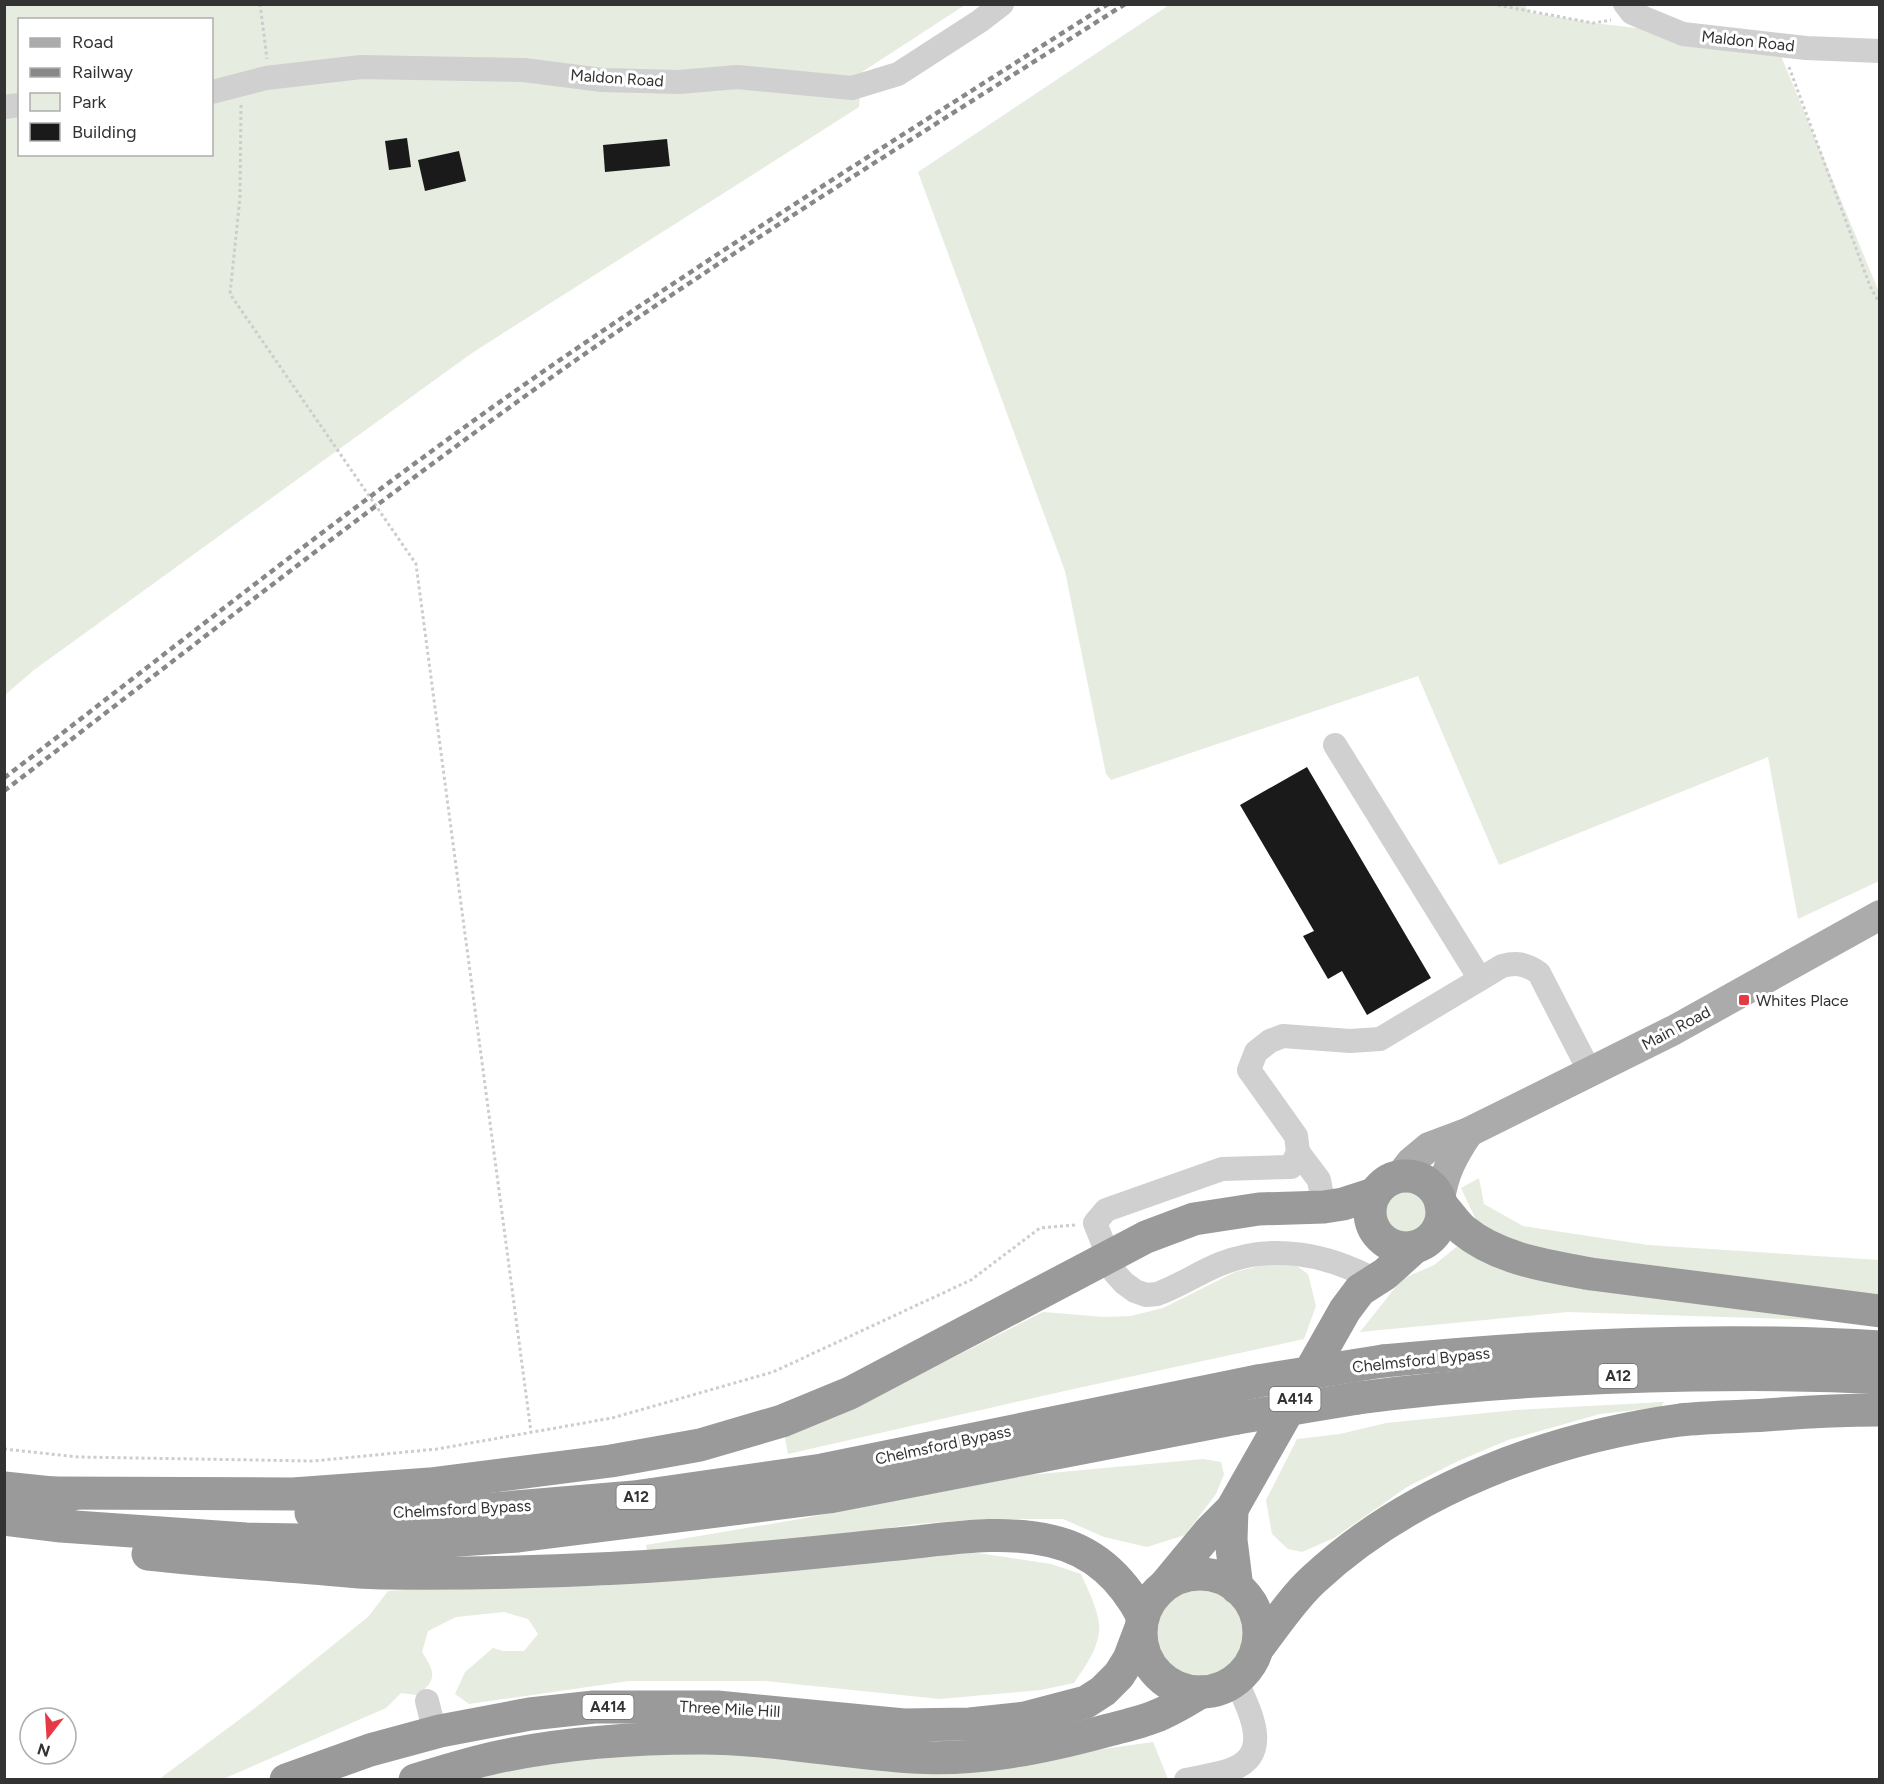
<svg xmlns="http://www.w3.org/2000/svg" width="1884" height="1784" font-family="Figtree,sans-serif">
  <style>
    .green { fill: #e6ecdf; fill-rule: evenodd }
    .building { fill: #1a1a1a }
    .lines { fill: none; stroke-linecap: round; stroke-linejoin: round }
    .path { stroke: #cdcdcd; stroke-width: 3; stroke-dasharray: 3 3; stroke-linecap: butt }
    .minor { stroke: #d0d0d0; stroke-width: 24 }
    .major { stroke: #ababab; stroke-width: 30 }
    .highway { stroke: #9a9a9a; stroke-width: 33 }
    .rail { stroke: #888; stroke-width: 4.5; stroke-dasharray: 6 4.5; stroke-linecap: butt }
    .highway-bridge { stroke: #9a9a9a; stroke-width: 33 }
    .poi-dot { fill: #e63946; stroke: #fff; stroke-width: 2 }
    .labels { text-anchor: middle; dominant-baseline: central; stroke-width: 6; stroke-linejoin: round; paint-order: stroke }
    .shield { fill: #fff; stroke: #707070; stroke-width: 1.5 }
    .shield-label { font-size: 15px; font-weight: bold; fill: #333 }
    .street-label { font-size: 16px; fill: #333; stroke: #fff }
    .poi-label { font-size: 16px; fill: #333; stroke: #fff; text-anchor: start }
  </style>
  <rect width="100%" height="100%" fill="#fff"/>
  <!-- green -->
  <g class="green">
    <path d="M 5,5 L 965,5 L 862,72 L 859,107 L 472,353 L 34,670 L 5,695 ZM 20,20 L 212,20 L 212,154 L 20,154 Z"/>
    <polygon points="1169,5 1525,5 1528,12 1593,23 1776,44 1879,292 1879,881 1798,919 1768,757 1499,865 1418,676 1111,780 1106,774 1065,571 918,172"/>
    <polygon points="1479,1178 1484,1204 1523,1226 1648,1245 1879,1260 1879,1320 1852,1321 1568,1312 1360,1332 1402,1279 1434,1265 1459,1245 1478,1224 1461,1188"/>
    <circle cx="1406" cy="1212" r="23"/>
    <polygon points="1276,1262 1297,1266 1308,1274 1316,1306 1304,1339 1069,1390 788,1454 784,1432 897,1386 1043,1312 1104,1317 1131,1316 1163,1308 1235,1272"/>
    <polygon points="1664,1402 1661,1407 1600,1414 1508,1440 1456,1462 1407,1487 1334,1538 1302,1552 1288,1549 1272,1534 1266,1500 1297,1439 1340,1434 1386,1423 1516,1410"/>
    <polygon points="1203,1459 1221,1462 1224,1474 1216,1494 1185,1535 1147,1547 1104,1537 1063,1519 982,1519 916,1524 747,1549 648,1557 646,1545 800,1519 1028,1475"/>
    <path d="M 958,1550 L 1051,1564 L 1081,1574 C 1088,1590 1101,1614 1099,1632 C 1097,1651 1084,1668 1074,1683 L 1041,1690 L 940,1699 L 765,1681 L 629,1681 L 469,1704 L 455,1694 L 465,1672 L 493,1648 L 503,1651 L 524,1651 L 538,1634 L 528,1619 L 504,1612 L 456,1617 L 428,1631 L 422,1652 C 435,1672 438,1680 417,1695 L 401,1693 L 386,1708 L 223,1779 L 158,1780 L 255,1708 L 368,1617 L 388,1591 L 465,1587 L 601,1586 Z"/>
    <circle cx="1199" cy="1635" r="46"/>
    <polygon points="1153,1742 1168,1779 473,1780 542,1759 673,1753 741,1753 969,1768"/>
  </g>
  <!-- building -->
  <g class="building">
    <polygon points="407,138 411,167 389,170 385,141"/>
    <polygon points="667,139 670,166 605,172 603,145"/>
    <polygon points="459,151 466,181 425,191 418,160"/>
    <polygon points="1307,767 1431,978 1367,1015 1342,971 1328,979 1303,936 1314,931 1240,805"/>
  </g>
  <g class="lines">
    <!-- path -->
    <g class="path">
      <polyline points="260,4 267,59"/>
      <polyline points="1492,4 1593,23 1611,20"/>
      <polyline points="1789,67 1870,286 1880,304"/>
      <polyline points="241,105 240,197 230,294 416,564 531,1432"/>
      <polyline points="4,1449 78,1457 313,1461 437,1449 612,1418 773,1372 971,1280 1040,1228 1075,1225"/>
    </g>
    <!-- minor -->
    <g class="minor">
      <polyline points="1625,4 1632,13 1683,34 1806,48 1880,51"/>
      <polyline points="212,92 266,78 361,67 524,70 602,80 679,82 737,77 852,88 898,74 980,21 1002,4"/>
      <polyline points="4,107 20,105"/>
      <polyline points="1335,745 1480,979"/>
      <polyline points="1298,1152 1319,1180 1324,1207"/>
      <path d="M 1375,1280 C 1327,1254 1272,1243 1220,1264 C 1198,1273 1179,1286 1157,1294 L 1146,1295 L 1135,1291 L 1124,1283 L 1115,1273 L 1095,1223 L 1106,1210 L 1222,1169 L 1291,1167 L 1298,1152 L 1296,1136 L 1249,1070 L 1256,1052 L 1270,1041 L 1283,1036 L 1350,1041 L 1380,1039 L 1502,966 C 1517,962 1526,964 1539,973 L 1590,1072"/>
      <polyline points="427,1701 435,1733"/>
      <path d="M 1186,1780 C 1199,1777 1214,1775 1227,1771 C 1276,1756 1249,1711 1236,1680"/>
    </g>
    <!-- major -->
    <g class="major">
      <polyline points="1400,1176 1411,1162 1429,1147 1469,1132 1674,1030 1880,915"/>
      <path d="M 1440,1201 C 1443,1174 1454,1154 1469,1132"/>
    </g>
    <!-- highway -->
    <g class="highway">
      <circle cx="1406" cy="1212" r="36"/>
      <path d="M 1441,1205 C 1449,1213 1455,1223 1463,1230 C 1498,1259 1548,1266 1591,1274 L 1880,1311"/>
      <path d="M 1383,1361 C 1547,1345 1715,1337 1880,1347"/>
      <path d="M 1358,1398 C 1469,1383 1581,1377 1693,1375 C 1756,1374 1817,1374 1880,1378"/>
      <polyline points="4,1488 71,1495"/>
      <polyline points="50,1493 293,1494 430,1484 611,1461 700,1445 782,1421 850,1393 1146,1237 1194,1219 1259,1209 1324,1207 1343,1204 1374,1194"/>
      <polyline points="1232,1509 1231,1540 1237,1588"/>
      <polyline points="311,1513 444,1513 634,1497 822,1470 1258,1381"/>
      <polyline points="4,1519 61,1526 246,1539 431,1542 518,1536 829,1497 1237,1418"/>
      <path d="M 148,1554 C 203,1560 258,1564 313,1568 C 337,1570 362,1573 386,1573 C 489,1574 593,1571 696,1563 C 766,1558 837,1550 907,1543 C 955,1538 1004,1530 1051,1541 C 1095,1551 1123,1579 1143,1617"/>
      <circle cx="1200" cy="1633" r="59"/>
      <polyline points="1166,1584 1209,1532 1232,1509 1345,1310 1360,1290 1385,1274 1415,1247"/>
      <path d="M 1257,1649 C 1275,1626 1292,1599 1314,1579 C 1411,1489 1549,1438 1680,1420 C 1708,1417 1737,1417 1766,1415 C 1804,1412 1841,1410 1880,1410"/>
      <polyline points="286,1780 370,1750 440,1731 530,1714 594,1707 717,1707 904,1725 970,1724 1025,1718 1086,1702 1103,1691 1119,1675 1129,1659 1140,1630"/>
      <path d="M 415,1780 C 441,1772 467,1764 493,1758 C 561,1743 631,1738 701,1738 C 771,1738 842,1753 913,1757 C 978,1761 1042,1748 1105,1731 C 1123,1726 1144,1722 1161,1714 C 1175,1708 1188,1700 1201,1692"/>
    </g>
    <!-- rail -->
    <g class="rail">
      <path d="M 4,778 C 192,634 378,484 573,351 C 749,231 929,118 1108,4"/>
      <path d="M 4,791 C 194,646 381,497 576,360 C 755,236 941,121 1125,4"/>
    </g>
    <!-- highway-bridge -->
    <g class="highway-bridge">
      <polyline points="1258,1381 1383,1361"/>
      <polyline points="1237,1418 1358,1398"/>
    </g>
  </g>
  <!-- markers -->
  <rect class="poi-dot" x="1738" y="994" width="12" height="12" rx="3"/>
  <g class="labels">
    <!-- shield labels -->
    <g class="shield">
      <rect x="1598.5" y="1364" width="39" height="24" rx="4.5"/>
      <rect x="1269.5" y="1387" width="51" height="24" rx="4.5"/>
      <rect x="616.5" y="1485" width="39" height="24" rx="4.5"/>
      <rect x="582.5" y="1695" width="51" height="24" rx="4.5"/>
    </g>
    <g class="shield-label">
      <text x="1618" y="1376">A12</text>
      <text x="1295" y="1399">A414</text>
      <text x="636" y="1497">A12</text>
      <text x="608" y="1707">A414</text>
    </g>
    <!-- street labels -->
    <g class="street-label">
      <text transform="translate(1748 41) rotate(6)">Maldon Road</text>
      <text transform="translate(617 78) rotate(4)">Maldon Road</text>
      <text transform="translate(1676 1028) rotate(-28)">Main Road</text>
      <text transform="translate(1421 1360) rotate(-6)">Chelmsford Bypass</text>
      <text transform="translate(943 1445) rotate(-12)">Chelmsford Bypass</text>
      <text transform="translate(462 1509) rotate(-3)">Chelmsford Bypass</text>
      <text transform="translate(730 1709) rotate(3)">Three Mile Hill</text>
    </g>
    <!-- poi labels -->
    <g class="poi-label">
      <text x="1756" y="1000">Whites Place</text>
    </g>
  </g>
  <!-- border -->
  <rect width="1884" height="1784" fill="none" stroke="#333333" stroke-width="12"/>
  <!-- legend -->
  <rect x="18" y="18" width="195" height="138" fill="#ffffff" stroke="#adadad" stroke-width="1.5"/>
  <rect x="30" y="38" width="30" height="9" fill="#ababab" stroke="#adadad" stroke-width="1.5"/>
  <text x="72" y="48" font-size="18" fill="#333333">Road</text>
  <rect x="30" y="68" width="30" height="9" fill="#888888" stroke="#adadad" stroke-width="1.5"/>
  <text x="72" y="78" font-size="18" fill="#333333">Railway</text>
  <rect x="30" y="93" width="30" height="18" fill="#e6ecdf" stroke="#adadad" stroke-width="1.5"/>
  <text x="72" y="108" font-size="18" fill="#333333">Park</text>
  <rect x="30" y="123" width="30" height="18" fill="#1a1a1a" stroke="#adadad" stroke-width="1.5"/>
  <text x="72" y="138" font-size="18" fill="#333333">Building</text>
  <!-- north arrow -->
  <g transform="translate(48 1736) rotate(197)"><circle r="28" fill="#ffffff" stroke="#adadad" stroke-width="1.5"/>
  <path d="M0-4.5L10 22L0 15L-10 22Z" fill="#e63946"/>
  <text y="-9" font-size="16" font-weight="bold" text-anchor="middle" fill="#333333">N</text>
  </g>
</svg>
